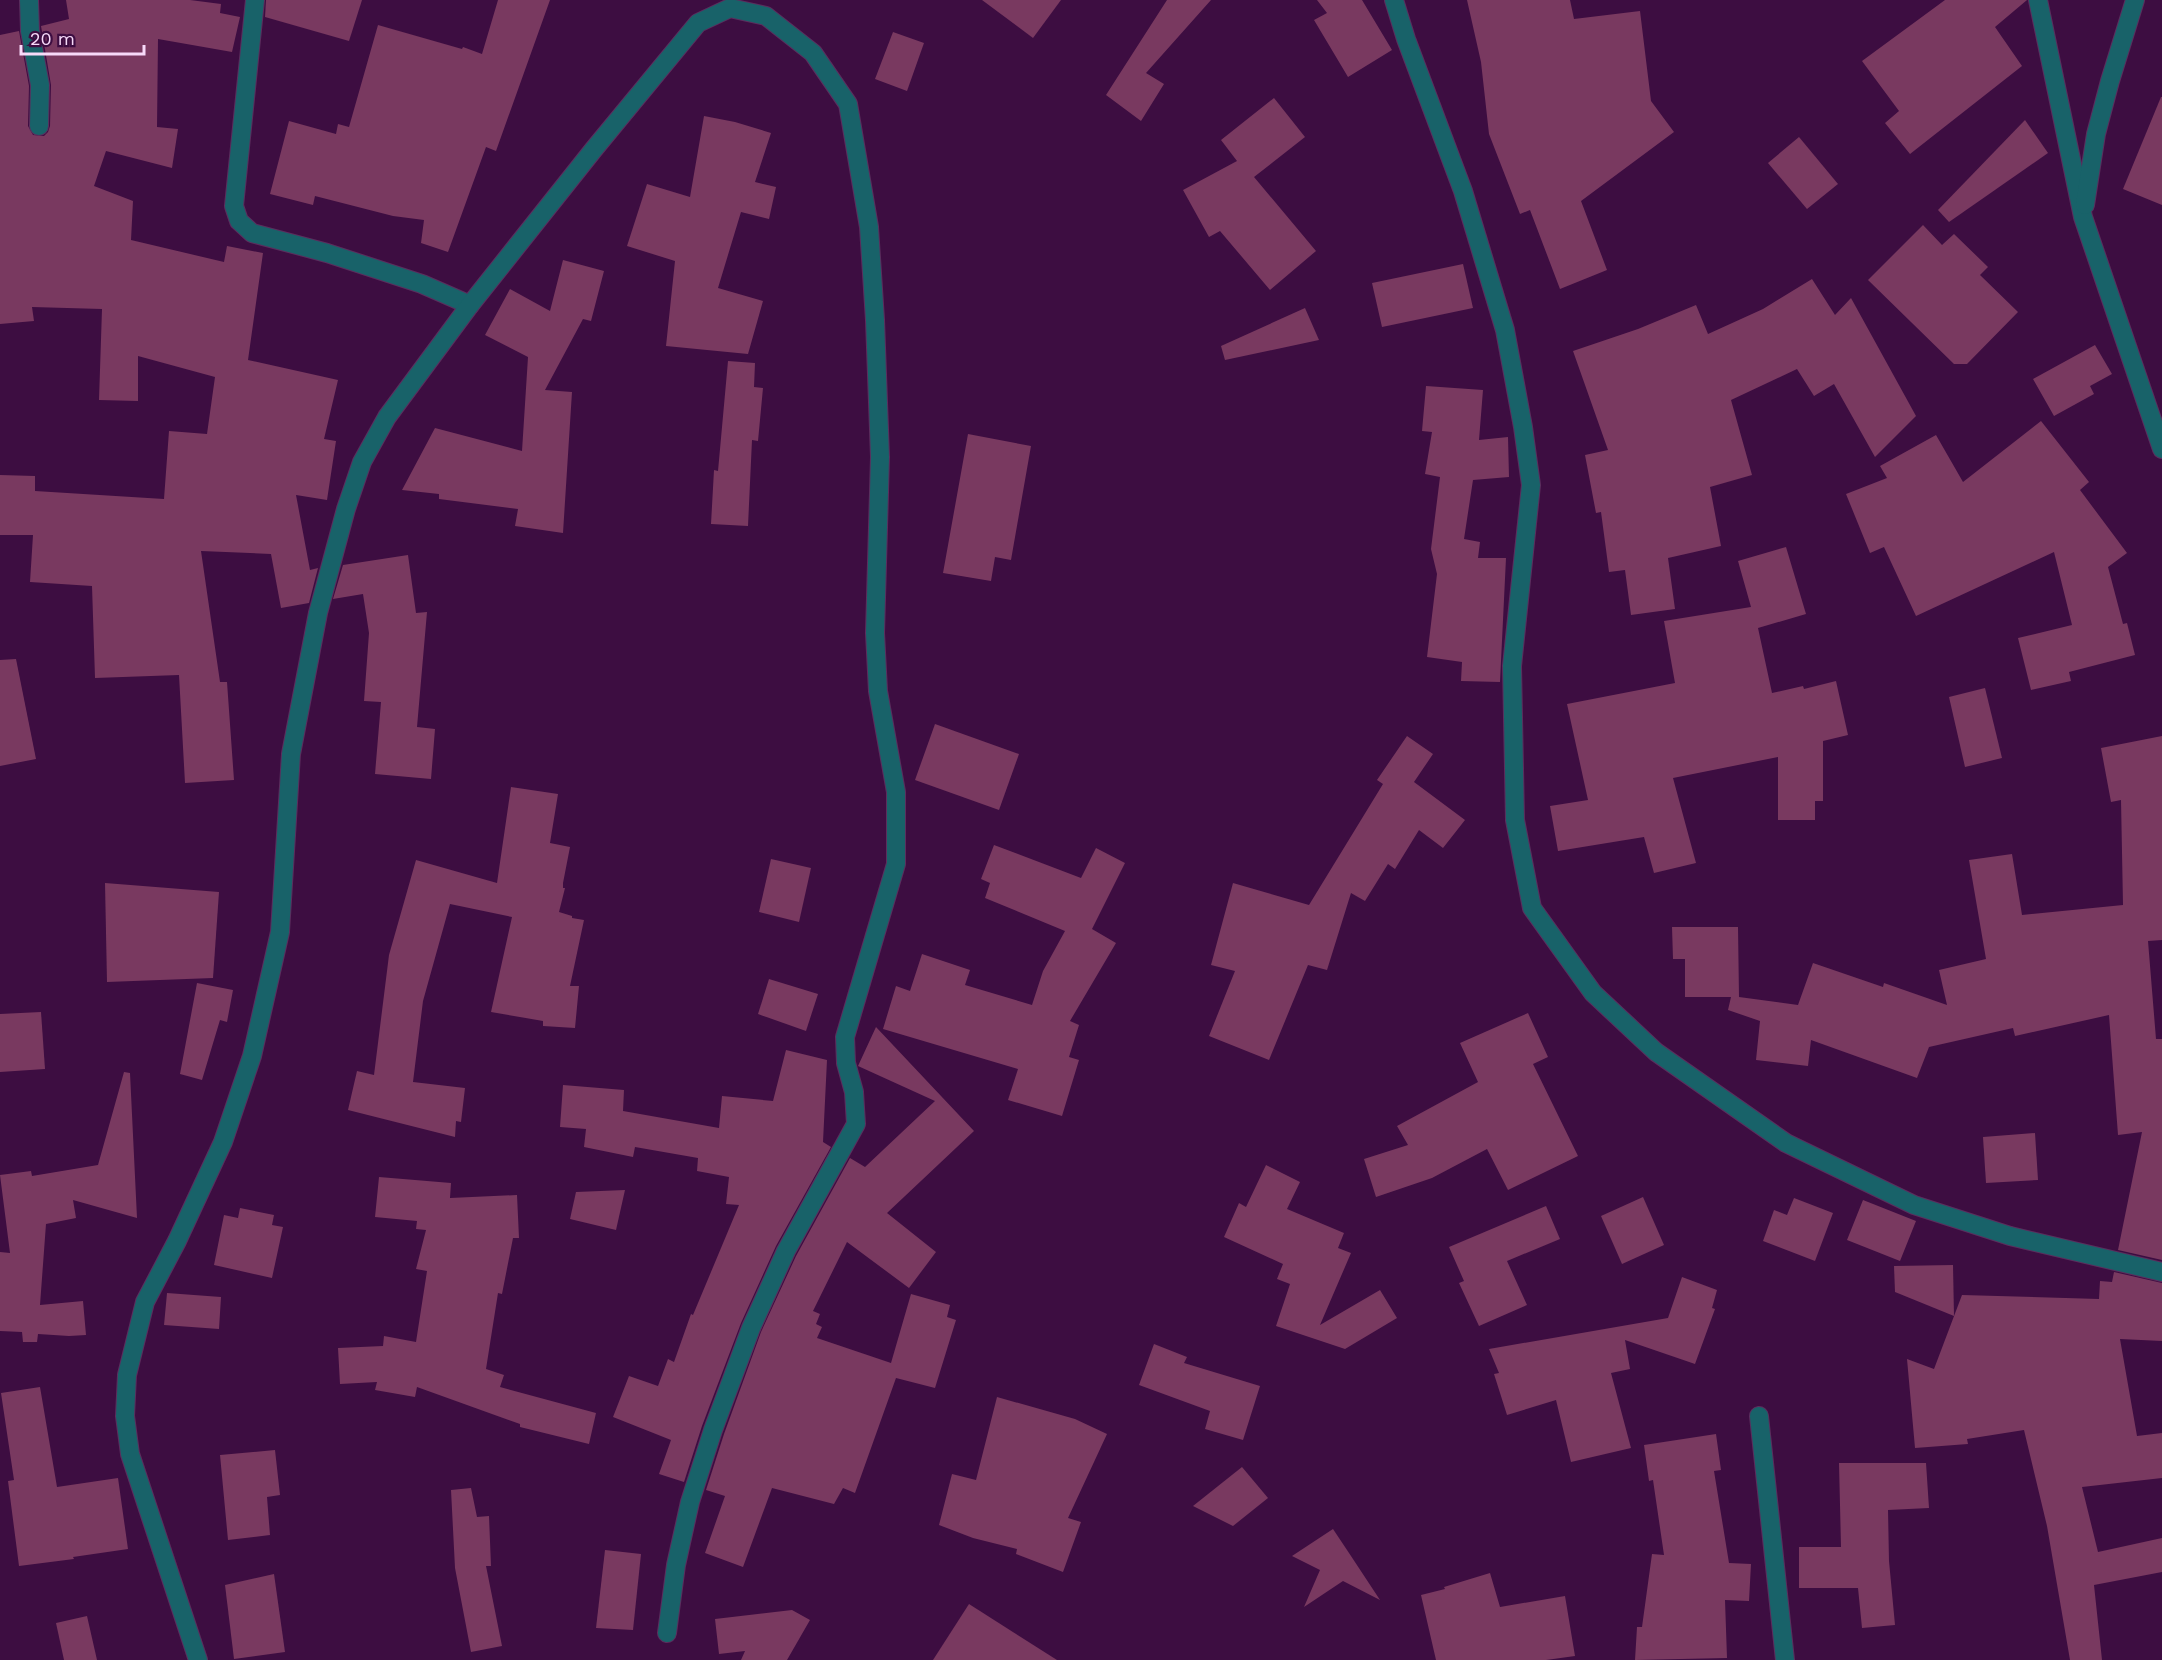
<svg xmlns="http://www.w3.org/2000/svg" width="2162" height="1660" font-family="'Work Sans',sans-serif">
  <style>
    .building { fill: #793960 }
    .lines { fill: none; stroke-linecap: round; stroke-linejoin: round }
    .street-casing { stroke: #5b2e5e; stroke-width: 20 }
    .street { stroke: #186269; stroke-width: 18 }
  </style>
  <rect width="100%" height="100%" fill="#3d0d41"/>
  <!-- building -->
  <g class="building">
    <polygon points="66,0 190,0 221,4 220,13 240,17 232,52 158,39 157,127 178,129 172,168 106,151 94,186 133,201 131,240 224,262 227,246 263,253 248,360 338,380 324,439 336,441 327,500 296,495 310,570 318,568 309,603 281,608 271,554 201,551 220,682 227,682 234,780 185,783 179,675 95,678 92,586 30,582 33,535 0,535 0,475 35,476 35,491 164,499 169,431 207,434 215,377 138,356 138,401 99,400 102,309 32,307 34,321 0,324 0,35 19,31 29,86 28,126 33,135 44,136 48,132 50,126 51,85 41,26 69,19"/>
    <polygon points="266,0 362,0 349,41 265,17"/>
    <polygon points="498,0 550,0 496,151 486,147 448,252 421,243 424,220 393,216 315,196 313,205 270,194 289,121 336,134 338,124 349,127 378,25 462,49 463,47 482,54"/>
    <polygon points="982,0 1061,0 1033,38"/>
    <polygon points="1167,0 1211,0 1146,73 1164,84 1141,121 1106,95"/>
    <polygon points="1317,0 1362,0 1392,50 1348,77 1314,20 1327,13"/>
    <polygon points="1467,0 1570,0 1574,19 1640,11 1651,101 1674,132 1581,201 1607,270 1560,289 1530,210 1520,214 1489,134 1481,62"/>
    <polygon points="1945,0 2027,0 1995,27 2022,66 1910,154 1885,123 1899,111 1862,61"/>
    <polygon points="893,32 924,43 907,91 875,79"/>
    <polygon points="2161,97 2162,97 2162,205 2123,189"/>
    <polygon points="1274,98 1305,137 1254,177 1316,251 1270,290 1220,231 1209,237 1183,190 1237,161 1221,140"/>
    <polygon points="704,116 735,122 771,133 755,182 776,187 769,219 741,212 718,288 763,301 748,354 666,346 675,261 627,246 647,184 690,197"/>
    <polygon points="2025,120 2048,153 1949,222 1938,210"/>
    <polygon points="1799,137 1838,184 1807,209 1768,163"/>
    <polygon points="1923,225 1942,245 1954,234 1988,267 1980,275 2018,312 1967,364 1954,364 1868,280"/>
    <polygon points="563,260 604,271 591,321 583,319 545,390 572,392 563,533 515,526 518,509 439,499 439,494 402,490 435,428 522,451 528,357 485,335 510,289 550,311"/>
    <polygon points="1463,264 1473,308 1382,327 1372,283"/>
    <polygon points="1812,279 1835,315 1851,298 1916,416 1875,457 1834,384 1814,396 1797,369 1731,400 1752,475 1710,487 1721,546 1668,558 1675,609 1631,615 1625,570 1609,572 1601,512 1596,513 1585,455 1608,450 1573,351 1638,329 1696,305 1708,334 1763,309"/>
    <polygon points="1305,308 1319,340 1225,360 1221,346"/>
    <polygon points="2095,345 2112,374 2090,386 2094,394 2054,416 2033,379"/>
    <polygon points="728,361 755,363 754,387 763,388 758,441 752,440 748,526 711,524 714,470 718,471"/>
    <polygon points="1426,386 1483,390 1479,440 1508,437 1509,477 1473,480 1464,539 1480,542 1478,558 1506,558 1500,682 1461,681 1462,662 1427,657 1437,574 1431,549 1440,477 1425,474 1432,432 1422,431"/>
    <polygon points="2041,421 2089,482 2080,490 2127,553 2108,567 2123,624 2127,623 2135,655 2069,672 2071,681 2031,690 2018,638 2072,625 2054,552 1916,616 1884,547 1870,553 1846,494 1887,478 1880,466 1936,435 1963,482"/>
    <polygon points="968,434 1031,446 1011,560 995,557 991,581 943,573"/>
    <polygon points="1786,547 1806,614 1758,628 1772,693 1803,686 1804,689 1836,681 1848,735 1823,741 1823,801 1815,801 1815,820 1778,820 1778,757 1673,778 1696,863 1654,873 1644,837 1558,851 1550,806 1588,800 1567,704 1675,683 1664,621 1751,607 1738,561"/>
    <polygon points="408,555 416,613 427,612 417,727 435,729 431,779 375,774 381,702 364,701 369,633 363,594 333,599 343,565"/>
    <polygon points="16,659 36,759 0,766 0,660"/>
    <polygon points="1985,688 2002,758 1965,767 1949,697"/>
    <polygon points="935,724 1019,754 999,810 915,780"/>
    <polygon points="1407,736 1433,754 1414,782 1465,820 1443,848 1419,830 1395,869 1388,864 1365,901 1351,893 1327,970 1308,965 1269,1060 1209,1036 1235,971 1211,965 1233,883 1309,905 1383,784 1377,780"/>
    <polygon points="2162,736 2162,940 2148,941 2156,1039 2162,1039 2162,1260 2118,1250 2142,1132 2118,1135 2109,1015 2015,1036 2013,1028 1929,1047 1917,1078 1811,1040 1808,1066 1756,1060 1760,1021 1728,1010 1731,997 1685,997 1685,959 1673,959 1672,927 1738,927 1739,997 1798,1005 1813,963 1883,987 1884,983 1947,1005 1939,970 1986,959 1969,860 2012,854 2022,915 2123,905 2121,800 2111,802 2101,748"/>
    <polygon points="511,787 558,794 550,843 570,847 563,883 563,888 565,888 559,912 572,916 572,918 584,920 570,986 579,986 575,1028 543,1026 543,1021 491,1012 512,917 450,904 423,1001 413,1082 465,1088 461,1122 456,1121 455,1137 348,1110 357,1071 374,1075 389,955 416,860 497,883"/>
    <polygon points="994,845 1081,878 1096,848 1125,863 1092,929 1116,943 1070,1021 1079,1025 1069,1057 1079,1060 1062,1116 1008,1100 1018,1069 883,1029 896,986 910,991 922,954 970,970 965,985 1032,1005 1043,971 1065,931 985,898 990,883 981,879"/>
    <polygon points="771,859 811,868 799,922 759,912"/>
    <polygon points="105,883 219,892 213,978 107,982"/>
    <polygon points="769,979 818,994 806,1031 758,1014"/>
    <polygon points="197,983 233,990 227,1022 220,1020 202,1080 180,1074"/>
    <polygon points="41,1012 45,1069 0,1072 0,1014"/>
    <polygon points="1528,1013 1548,1057 1533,1064 1578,1156 1508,1190 1487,1149 1432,1178 1376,1197 1364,1159 1408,1145 1397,1126 1478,1082 1460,1043"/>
    <polygon points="876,1027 974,1131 887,1213 936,1252 909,1288 847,1242 813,1311 820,1314 816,1324 822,1327 817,1338 891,1363 911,1294 950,1305 947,1317 956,1320 935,1388 896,1378 855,1493 843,1488 834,1504 772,1488 743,1567 705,1553 725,1496 706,1490 724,1434 761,1332 796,1256 850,1158 865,1167 935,1101 858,1066"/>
    <polygon points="786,1050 827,1060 823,1142 831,1147 776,1246 741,1323 702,1426 684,1482 659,1474 671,1440 613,1417 629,1376 658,1386 668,1359 674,1362 691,1314 693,1315 739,1205 726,1204 729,1177 697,1171 698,1158 635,1147 633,1157 584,1147 586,1129 560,1127 563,1085 624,1090 623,1111 719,1128 722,1096 773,1101"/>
    <polygon points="124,1072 130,1073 137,1218 73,1200 76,1218 46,1224 40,1305 83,1301 86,1335 69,1336 38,1334 37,1342 23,1342 22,1332 0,1331 0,1252 10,1253 0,1175 31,1171 32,1176 98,1165"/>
    <polygon points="2035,1133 2038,1180 1986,1183 1983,1137"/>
    <polygon points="1266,1165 1300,1182 1287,1209 1344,1233 1338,1248 1351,1253 1320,1325 1380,1290 1397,1318 1345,1349 1276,1326 1290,1284 1277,1279 1283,1264 1224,1237 1239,1203 1246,1207"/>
    <polygon points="379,1177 451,1183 450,1198 517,1195 519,1238 513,1238 502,1294 498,1293 486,1369 504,1375 500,1387 596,1413 589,1444 520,1427 520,1424 417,1387 415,1397 375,1390 377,1382 340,1384 338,1348 383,1346 384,1336 416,1342 427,1271 416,1269 426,1230 416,1229 417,1221 375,1217"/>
    <polygon points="625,1190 616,1230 570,1219 576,1192"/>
    <polygon points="1643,1197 1664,1245 1622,1264 1601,1216"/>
    <polygon points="1794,1198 1833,1213 1815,1261 1763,1241 1774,1210 1787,1215"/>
    <polygon points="1863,1200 1916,1221 1900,1261 1847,1240"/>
    <polygon points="1546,1206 1560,1239 1507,1261 1527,1305 1479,1326 1459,1283 1464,1281 1449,1247"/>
    <polygon points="240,1208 274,1215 272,1225 283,1227 272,1278 214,1265 224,1215 238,1218"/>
    <polygon points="1953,1265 1954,1316 1895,1292 1894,1266"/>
    <polygon points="2114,1272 2162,1283 2162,1341 2120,1339 2137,1436 2162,1433 2162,1478 2082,1487 2098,1552 2162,1538 2162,1572 2094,1585 2102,1660 2070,1660 2047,1526 2024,1430 1967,1439 1968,1444 1915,1448 1907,1359 1934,1369 1962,1295 2099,1299 2100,1281 2112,1282"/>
    <polygon points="1682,1277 1717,1290 1712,1308 1715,1309 1695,1364 1625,1340 1630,1369 1611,1373 1631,1448 1571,1462 1556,1400 1507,1415 1494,1374 1499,1373 1489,1349 1668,1318"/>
    <polygon points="167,1293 221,1297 219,1329 164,1325"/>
    <polygon points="1154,1344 1187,1357 1184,1363 1260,1386 1243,1440 1205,1429 1210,1411 1139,1385"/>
    <polygon points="40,1387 57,1487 118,1478 128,1549 73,1557 74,1559 19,1566 8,1481 14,1480 1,1393"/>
    <polygon points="997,1397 1075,1419 1107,1434 1068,1518 1081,1522 1063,1572 1016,1554 1017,1549 973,1538 939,1525 952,1474 976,1480"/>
    <polygon points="1716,1434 1721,1470 1714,1471 1729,1563 1751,1564 1749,1601 1725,1600 1727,1658 1635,1660 1637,1627 1642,1627 1652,1554 1664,1555 1653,1480 1649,1481 1644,1445"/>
    <polygon points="275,1450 280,1495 267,1497 270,1535 228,1540 220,1455"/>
    <polygon points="1839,1463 1926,1463 1929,1508 1888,1510 1889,1561 1895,1625 1862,1628 1858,1588 1799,1588 1799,1547 1841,1547"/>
    <polygon points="1242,1467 1268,1498 1233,1526 1193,1506"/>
    <polygon points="471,1488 477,1517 489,1516 491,1566 486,1566 502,1646 471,1652 455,1568 451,1490"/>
    <polygon points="1333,1529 1351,1556 1380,1600 1343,1581 1304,1607 1320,1570 1292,1556"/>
    <polygon points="605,1550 641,1554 633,1630 596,1628"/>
    <polygon points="1490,1573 1500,1607 1565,1596 1575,1656 1546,1660 1436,1660 1421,1595 1445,1589 1444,1587"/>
    <polygon points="274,1574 285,1652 234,1659 225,1585"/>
    <polygon points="969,1604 1057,1660 933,1660"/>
    <polygon points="792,1610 810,1620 787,1660 741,1660 745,1651 719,1654 715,1619"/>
    <polygon points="87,1616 97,1660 64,1660 56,1623"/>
  </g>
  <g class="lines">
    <defs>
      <g id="street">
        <polyline points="29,0 30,31 40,85 39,126"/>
        <polyline points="255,0 234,206 239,221 252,233 327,253 422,284 470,305"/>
        <polyline points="1394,0 1406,39 1463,191 1505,330 1523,427 1531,485 1512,666 1515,820 1532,908 1593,993 1656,1052 1786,1143 1914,1205 2010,1236 2162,1272"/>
        <polyline points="2038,0 2083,217 2162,449"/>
        <polyline points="2085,205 2096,134 2110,81 2135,0"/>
        <polyline points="1759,1416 1785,1660"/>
        <polyline points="198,1660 130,1454 125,1416 127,1375 145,1302 177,1241 223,1142 252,1056 280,932 291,754 318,613 346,509 362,462 387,417 470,305 594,149 698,23 730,8 766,16 813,53 848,104 869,227 875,320 880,457 875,633 878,691 896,792 896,864 845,1037 846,1063 854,1092 856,1124 786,1251 751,1328 713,1430 690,1502 676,1565 667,1633"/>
      </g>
    </defs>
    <!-- street casing -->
    <use href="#street" class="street-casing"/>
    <!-- street -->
    <use href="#street" class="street"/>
  </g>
  <!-- scale -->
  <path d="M21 45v9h123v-9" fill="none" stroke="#f7daf9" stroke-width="3"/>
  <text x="30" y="45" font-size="18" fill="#f7daf9" stroke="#3d0d41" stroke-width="4.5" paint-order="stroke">20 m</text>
</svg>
